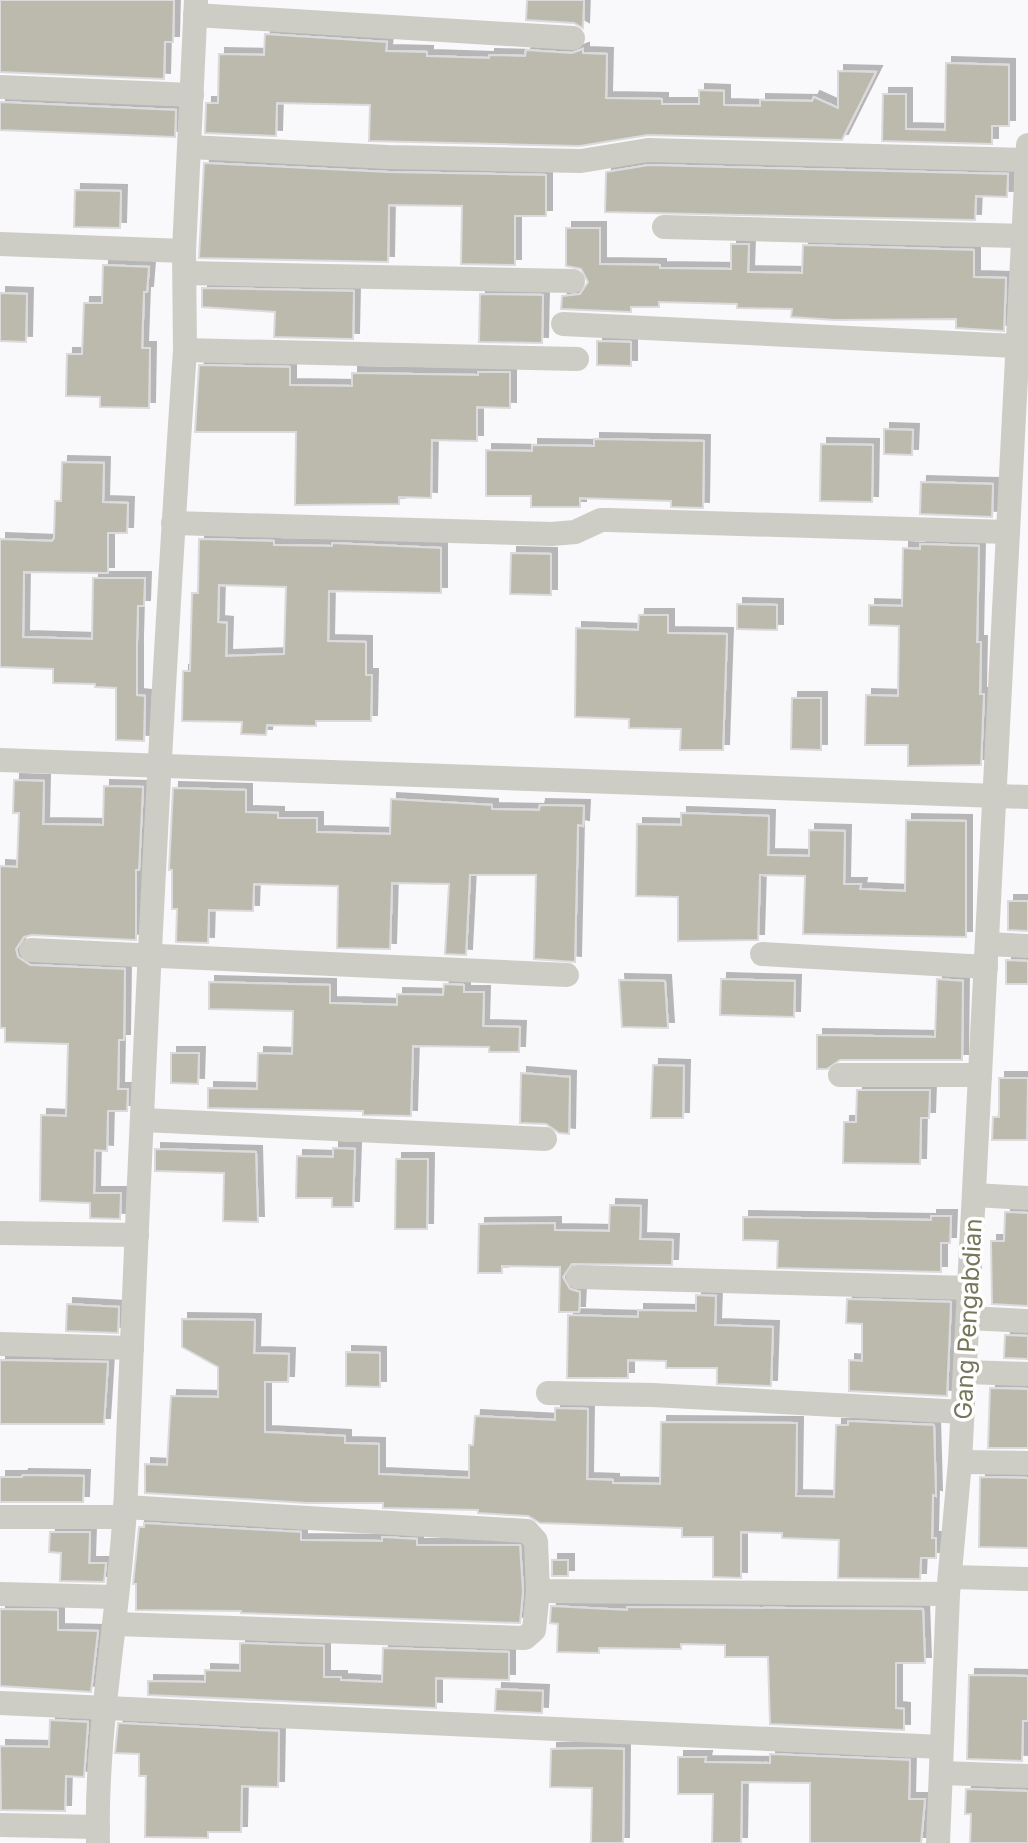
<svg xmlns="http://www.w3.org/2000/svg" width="1028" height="1843" font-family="Inter,sans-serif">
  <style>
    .building { fill: #bbbaac; stroke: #dbdadc; stroke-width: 2; fill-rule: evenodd; filter: url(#shadow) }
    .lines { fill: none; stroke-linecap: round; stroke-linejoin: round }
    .minor { stroke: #cdcdc5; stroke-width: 24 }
    .labels { text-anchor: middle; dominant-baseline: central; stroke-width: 7; stroke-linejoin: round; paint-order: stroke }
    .street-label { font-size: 24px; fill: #77765b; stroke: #fff }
  </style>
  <defs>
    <filter id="shadow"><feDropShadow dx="6" dy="-6" stdDeviation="0" flood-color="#0004"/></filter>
  </defs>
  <rect width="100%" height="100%" fill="#f9f8fa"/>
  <!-- building -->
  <g class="building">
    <polygon points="0,0 174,0 173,42 165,42 164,79 0,72"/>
    <polygon points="527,0 584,0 583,28 574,23 526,20"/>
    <polygon points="265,34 387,42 386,51 427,52 427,56 489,58 489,55 525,56 526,50 572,53 583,49 583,53 607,54 606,98 662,99 662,104 699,104 699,90 724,91 724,105 760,106 760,100 812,101 814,97 838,108 838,71 876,72 842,140 648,135 580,146 369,141 370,105 277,103 276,136 205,133 206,103 218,103 219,54 264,55"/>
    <polygon points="946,63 1009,65 1009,126 992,126 992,144 882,141 883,94 906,94 906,129 945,130"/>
    <polygon points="0,102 176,110 175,137 0,130"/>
    <polygon points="204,163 388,172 546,175 546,216 515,216 515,265 461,264 462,206 389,205 388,262 199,258"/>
    <polygon points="649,165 1008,174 1007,197 976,196 975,220 605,212 606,172"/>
    <polygon points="75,190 121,191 120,228 74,227"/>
    <polygon points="566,228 600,228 600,264 660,265 660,268 731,269 731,244 749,244 748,272 802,273 803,245 974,250 974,277 1006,278 1004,331 956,328 956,319 835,320 791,317 792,309 737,308 737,304 659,302 659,307 631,307 631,312 561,309 562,296 580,294 588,282 581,269 566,266"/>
    <polygon points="103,265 149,267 147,292 144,292 142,348 150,348 149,408 100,407 100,397 66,396 67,354 82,354 84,303 102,303"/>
    <polygon points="202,288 354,291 353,339 274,337 275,312 202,307"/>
    <polygon points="0,293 27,294 26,342 0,341"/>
    <polygon points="480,294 543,295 542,343 479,342"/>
    <polygon points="597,341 631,342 631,366 597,365"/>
    <polygon points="199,365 290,367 290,385 352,386 352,373 478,375 478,372 510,372 510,408 477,407 477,441 432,440 431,498 399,497 399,504 295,505 296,432 195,432"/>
    <polygon points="884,429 913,430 912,455 884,454"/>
    <polygon points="594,439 704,441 703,508 671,507 671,501 580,498 580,507 531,507 531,496 486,496 486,450 532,451 532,445 594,446"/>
    <polygon points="821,444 873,445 872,502 820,501"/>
    <polygon points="62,462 104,463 103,502 128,503 127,533 108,533 108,573 24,572 23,637 92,639 93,578 145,578 144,606 138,606 137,642 137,695 145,696 144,741 116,740 116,688 95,687 95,684 53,683 53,669 0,667 0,539 52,541 54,538 55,501 61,501"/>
    <polygon points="921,482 993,484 992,517 920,514"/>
    <path d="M 199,539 L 274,541 L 274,545 L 332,546 L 332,543 L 441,548 L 441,593 L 329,591 L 328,641 L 366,642 L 366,675 L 372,675 L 371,721 L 316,721 L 316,726 L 267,725 L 266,735 L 241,734 L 242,722 L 182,721 L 183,671 L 190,671 L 192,593 L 198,593 ZM 219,585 L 286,587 L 284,654 L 226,656 L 227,623 L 218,622 Z"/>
    <polygon points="920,544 979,546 977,642 981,642 980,694 984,694 981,765 908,766 908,745 865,745 866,695 898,696 899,626 869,625 869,605 902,606 903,548 920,549"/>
    <polygon points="511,553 551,554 551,595 510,594"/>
    <polygon points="737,604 777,605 777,630 737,629"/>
    <polygon points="639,615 668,615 668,633 727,634 723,750 680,750 681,729 629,728 629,719 575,717 576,628 638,630"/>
    <polygon points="792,698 821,698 821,750 791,749"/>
    <polygon points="14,780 44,781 43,824 103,825 104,786 143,787 139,870 136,870 136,940 32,935 24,937 16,949 18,957 30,965 125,969 124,1040 119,1040 118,1089 128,1089 127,1111 108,1111 107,1151 95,1150 94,1193 121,1193 120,1219 90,1218 90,1203 40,1201 41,1115 66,1116 68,1044 5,1042 5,1028 0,1028 0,866 17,867 19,813 13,813"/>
    <polygon points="173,788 246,790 246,812 278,813 278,818 317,818 317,832 390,834 391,799 492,805 492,809 539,810 540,805 584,806 583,826 578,825 575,962 534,959 536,875 470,875 466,955 445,954 449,884 392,883 390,949 337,948 338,886 254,884 253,911 209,910 208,943 176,942 177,909 172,909 172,870 169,870"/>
    <polygon points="681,813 769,816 768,855 809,856 809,830 845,831 844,884 861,884 860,889 905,891 906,820 966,821 966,937 803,934 805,876 760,875 758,940 678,941 678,897 636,896 637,824 681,825"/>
    <polygon points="1008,901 1028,901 1028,931 1008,930"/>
    <polygon points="1006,960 1028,961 1028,984 1006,984"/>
    <polygon points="721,979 795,981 794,1017 720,1015"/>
    <polygon points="937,979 963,981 962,1060 840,1060 827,1069 817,1069 817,1035 935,1037"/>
    <polygon points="619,980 665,981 668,1028 622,1027"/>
    <polygon points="209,982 330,985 330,1003 397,1005 397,994 443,995 444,984 464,985 464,992 484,992 483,1026 520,1027 519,1052 489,1052 489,1047 413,1046 411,1116 363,1115 363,1111 208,1108 208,1088 257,1089 258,1053 292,1054 293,1011 209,1009"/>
    <polygon points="171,1053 199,1053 198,1084 171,1083"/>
    <polygon points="653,1065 684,1066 683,1118 651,1118"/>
    <polygon points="521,1073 570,1077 569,1134 559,1133 546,1124 520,1123"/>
    <polygon points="999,1078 1028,1078 1027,1140 992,1140 993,1117 999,1117"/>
    <polygon points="857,1090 930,1090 929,1118 921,1118 920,1164 843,1163 844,1122 856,1122"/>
    <polygon points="333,1148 355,1149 353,1207 332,1207 332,1198 296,1198 297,1156 333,1157"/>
    <polygon points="155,1149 256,1152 258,1222 223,1221 224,1173 155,1171"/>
    <polygon points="396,1159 428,1159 427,1229 395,1229"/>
    <polygon points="610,1205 641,1206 640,1239 673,1240 672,1265 572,1264 563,1277 570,1289 580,1292 579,1312 559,1312 560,1267 502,1266 502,1273 478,1273 479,1224 555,1223 555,1230 609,1231"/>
    <polygon points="1005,1212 1028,1213 1028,1306 992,1304 991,1241 1004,1241"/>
    <polygon points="931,1216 951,1216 950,1243 941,1243 941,1272 777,1268 778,1241 743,1240 743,1217 931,1220"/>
    <polygon points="696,1295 716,1296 715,1325 773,1327 771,1386 717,1384 717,1368 666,1368 666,1361 628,1360 628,1378 567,1378 568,1315 638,1317 638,1310 696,1311"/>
    <polygon points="847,1299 951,1302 947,1396 849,1391 849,1360 862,1361 862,1324 846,1323"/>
    <polygon points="67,1304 119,1307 118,1333 66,1331"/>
    <polygon points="182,1319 255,1320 254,1353 289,1354 288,1382 265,1382 265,1432 345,1436 345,1443 379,1444 379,1474 469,1478 469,1445 473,1445 475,1416 555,1420 555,1408 588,1409 587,1479 613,1480 613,1483 660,1484 661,1422 797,1423 796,1496 834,1497 836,1425 848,1425 848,1421 934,1425 936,1496 933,1495 932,1538 936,1538 936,1558 921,1558 920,1579 838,1578 839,1540 782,1538 782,1533 741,1532 741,1578 713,1577 713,1537 682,1537 682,1528 540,1523 528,1516 478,1513 478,1510 383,1508 383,1503 307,1503 145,1493 145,1464 167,1465 171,1396 218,1397 218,1367 182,1347"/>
    <polygon points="1005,1335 1028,1336 1028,1359 1004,1358"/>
    <polygon points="346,1352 380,1353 380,1387 346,1386"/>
    <polygon points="0,1360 108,1362 104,1424 0,1424"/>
    <polygon points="990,1388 1028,1389 1028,1448 988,1448"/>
    <polygon points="23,1475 84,1476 83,1502 0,1502 0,1477 22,1477"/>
    <polygon points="980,1477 1028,1478 1028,1548 979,1547"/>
    <polygon points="144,1523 301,1532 301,1540 382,1541 382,1537 417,1539 417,1545 520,1545 523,1591 520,1623 241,1613 241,1611 136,1610 136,1584 133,1584 139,1527 144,1527"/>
    <polygon points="50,1532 90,1532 89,1563 106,1563 104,1582 60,1581 61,1553 49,1552"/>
    <rect x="552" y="1560" width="16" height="16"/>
    <polygon points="551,1606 627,1610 627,1607 923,1609 925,1663 896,1663 896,1708 904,1709 904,1730 770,1724 768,1657 725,1657 725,1645 681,1644 681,1649 599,1648 599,1653 557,1652 558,1624 550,1623"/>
    <polygon points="0,1609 58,1610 58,1630 98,1631 91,1692 0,1686"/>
    <polygon points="240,1643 324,1646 324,1677 341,1677 341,1680 382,1682 383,1648 509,1652 509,1680 436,1678 436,1708 148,1695 148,1681 205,1682 205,1670 240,1671"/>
    <polygon points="969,1675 1028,1676 1028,1721 1023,1721 1022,1761 967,1759"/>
    <polygon points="496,1689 543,1691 542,1713 495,1711"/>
    <polygon points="50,1720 88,1722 84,1777 66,1776 65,1811 1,1810 0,1746 49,1747"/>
    <polygon points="118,1723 279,1731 278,1787 242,1786 241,1832 208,1832 208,1838 145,1837 146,1776 139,1776 139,1754 115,1753"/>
    <polygon points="593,1748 624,1749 623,1843 591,1843 592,1788 550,1787 551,1749"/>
    <polygon points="770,1754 910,1760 909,1799 925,1799 921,1843 810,1843 810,1783 742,1782 741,1843 712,1843 713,1794 678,1794 678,1757 706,1757 705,1762 770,1763"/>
    <polygon points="966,1789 1028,1791 1028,1843 970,1843 971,1814 965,1814"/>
  </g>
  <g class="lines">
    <!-- minor -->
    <g class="minor">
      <polyline points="195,15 573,38"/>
      <polyline points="0,87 192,95"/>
      <polyline points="190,147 388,157 581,161 648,150 1027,160"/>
      <polyline points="664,227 1023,236"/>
      <polyline points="0,244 184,251"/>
      <polyline points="185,273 573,281"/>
      <polyline points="563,324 1016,346"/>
      <polyline points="185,350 577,359"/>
      <polyline points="173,523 552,534 575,532 601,520 609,520 1008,532"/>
      <polyline points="0,760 1028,797"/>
      <polyline points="987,944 1028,946"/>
      <polyline points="31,950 567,975"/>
      <polyline points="762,954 986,967"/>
      <polyline points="840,1075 980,1075"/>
      <polyline points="143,1120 545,1139"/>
      <polyline points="974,1195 1028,1198"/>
      <polyline points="0,1233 137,1235"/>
      <polyline points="578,1277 969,1288"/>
      <polyline points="968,1318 1028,1321"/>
      <polyline points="0,1344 132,1348"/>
      <polyline points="965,1372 1028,1374"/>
      <polyline points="548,1393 653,1395 963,1412"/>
      <polyline points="960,1462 1028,1463"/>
      <polyline points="125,1507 527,1531 536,1541 538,1591 948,1594"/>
      <polyline points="0,1517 123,1517"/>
      <polyline points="952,1577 1028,1579"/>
      <polyline points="0,1594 116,1597"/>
      <polyline points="115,1624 525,1638 534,1630 538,1591"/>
      <polyline points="0,1703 941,1747"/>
      <polyline points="942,1773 1028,1776"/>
      <polyline points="0,1825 98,1827"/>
      <path d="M 98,1843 C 95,1725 121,1608 126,1491 C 141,1110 159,730 185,350 L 184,251 L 196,0"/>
      <polyline points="938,1843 948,1594 960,1462 1028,145"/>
    </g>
  </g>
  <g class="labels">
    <!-- street labels -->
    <g class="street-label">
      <text transform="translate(968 1319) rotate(-87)">Gang Pengabdian</text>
    </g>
  </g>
</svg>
